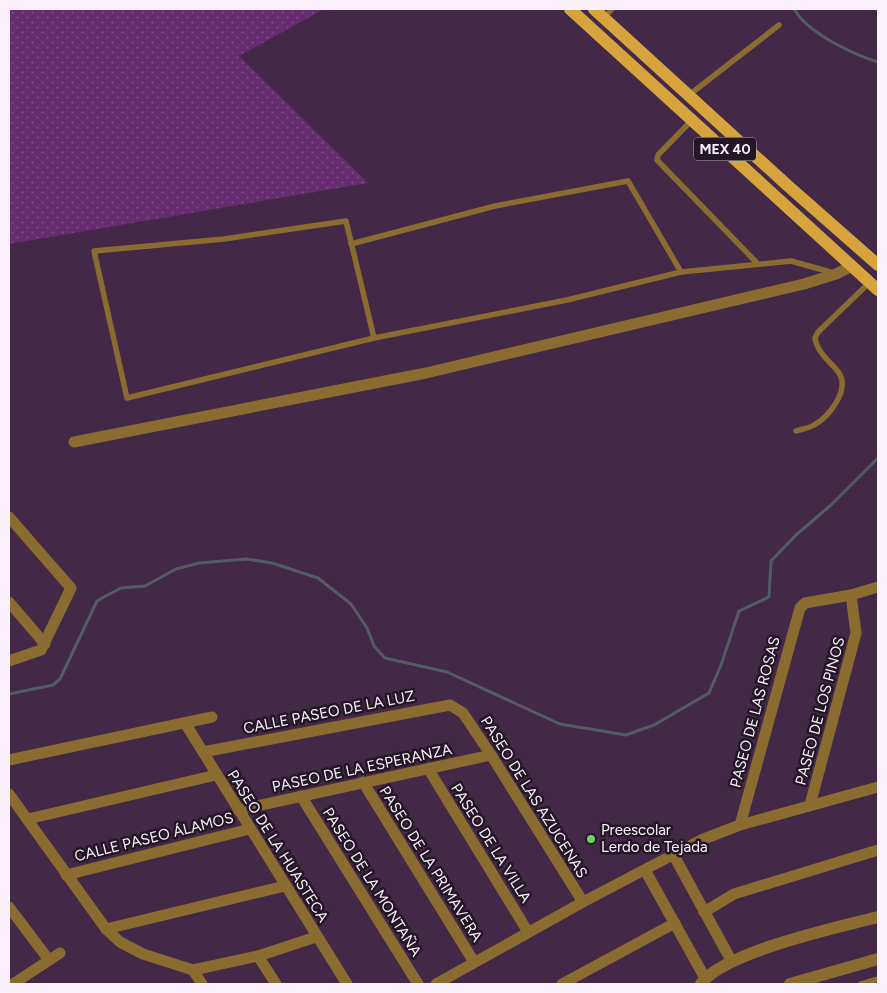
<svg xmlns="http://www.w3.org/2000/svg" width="887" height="993" font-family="Figtree,sans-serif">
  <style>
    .grass { fill: url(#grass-dots) }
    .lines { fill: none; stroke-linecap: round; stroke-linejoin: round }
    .stream { stroke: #525d62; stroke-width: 3 }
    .service { stroke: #8b6c30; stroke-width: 5.5 }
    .minor { stroke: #8b6c30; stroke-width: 11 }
    .tertiary { stroke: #8b6c30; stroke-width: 12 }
    .primary { stroke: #d7a33d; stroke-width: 12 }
    .poi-dot { fill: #6ed360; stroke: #231725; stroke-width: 2 }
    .labels { text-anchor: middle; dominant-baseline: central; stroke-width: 5; stroke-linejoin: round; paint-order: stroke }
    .shield { fill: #231725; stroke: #bab0bc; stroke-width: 1 }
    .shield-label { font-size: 14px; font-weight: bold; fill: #fbf1fd }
    .street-label { font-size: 15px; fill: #fbf1fd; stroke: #231725 }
    .poi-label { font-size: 15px; fill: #fbf1fd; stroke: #231725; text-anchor: start }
  </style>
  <defs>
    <pattern id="grass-dots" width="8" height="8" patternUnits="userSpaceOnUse" patternTransform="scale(1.25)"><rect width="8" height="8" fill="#652c70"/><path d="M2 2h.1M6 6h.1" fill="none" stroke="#7c4b85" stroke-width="1.8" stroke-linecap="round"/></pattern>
  </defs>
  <rect width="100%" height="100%" fill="#432947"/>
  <!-- grass -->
  <polygon class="grass" points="9,9 324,9 239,56 368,183 9,244"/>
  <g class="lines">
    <!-- stream -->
    <g class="stream">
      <path d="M 794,9 C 808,33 852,54 878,62"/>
      <polyline points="9,694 53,685 60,679 97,601 102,598 121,588 145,586 176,569 199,563 247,559 272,563 318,578 351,604 367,628 374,646 385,658 447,672 560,724 626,735 654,725 709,693 721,665 739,611 769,597 771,561 796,535 831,505 878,458"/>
    </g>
    <!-- service -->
    <g class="service">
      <polyline points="604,18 612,9"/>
      <polyline points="689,95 779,25"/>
      <polyline points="693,119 658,155 657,160 757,263"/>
      <polyline points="351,244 495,206 628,181 681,272"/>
      <polyline points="374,338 346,221 224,239 94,251 127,398 374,338 567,300 681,272 791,261 834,273"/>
      <path d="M 796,431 C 802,429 809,428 814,425 C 829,417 850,390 839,373 C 831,362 817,353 815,338 L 818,332 L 870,282"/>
      <polyline points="861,984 878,979"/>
    </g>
    <!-- minor -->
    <g class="minor">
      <polyline points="74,442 426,373 804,284 836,274 852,266"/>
      <polyline points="9,517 71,588 41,650 9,661"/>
      <polyline points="9,602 45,644"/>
      <polyline points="185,723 347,984"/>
      <polyline points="203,752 450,705 463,713 491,755 583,902"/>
      <polyline points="9,760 212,717"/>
      <polyline points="429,770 528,932"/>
      <polyline points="363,782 474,962"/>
      <polyline points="9,794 106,929 120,942 143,954 193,970 202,984"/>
      <polyline points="301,796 418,984"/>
      <polyline points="810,805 856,633 851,595"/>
      <polyline points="238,810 491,755"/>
      <polyline points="28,819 216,775"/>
      <polyline points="740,825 800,608 805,603 851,595 878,587"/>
      <polyline points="673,854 732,962"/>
      <polyline points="645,870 705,978"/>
      <polyline points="66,875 250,829"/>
      <polyline points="9,907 49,960"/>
      <polyline points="704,912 734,894 878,850"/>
      <polyline points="106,929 285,886"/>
      <polyline points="258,956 276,984"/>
      <polyline points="193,970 258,956 316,937"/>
      <polyline points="13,984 60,953"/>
      <polyline points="436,984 583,902 701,840 740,825 878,787"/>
      <polyline points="562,984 675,923"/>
    </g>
    <!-- tertiary -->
    <g class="tertiary">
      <path d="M 701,984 C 723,952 839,927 878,917"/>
      <polyline points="790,984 878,959"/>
    </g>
    <!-- primary -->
    <g class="primary">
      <polyline points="570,9 878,290"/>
      <polyline points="594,9 787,185 878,265"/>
    </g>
  </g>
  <!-- markers -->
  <circle class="poi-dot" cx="591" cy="839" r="5"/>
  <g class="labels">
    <!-- shield labels -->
    <rect class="shield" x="694" y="137.5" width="62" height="23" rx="4"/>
    <g class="shield-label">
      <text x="725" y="149">MEX 40</text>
    </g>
    <!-- street labels -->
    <g class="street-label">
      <text transform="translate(820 711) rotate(-75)">PASEO DE LOS PINOS</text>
      <text transform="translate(329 712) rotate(-11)">CALLE PASEO DE LA LUZ</text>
      <text transform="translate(755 712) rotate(-75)">PASEO DE LAS ROSAS</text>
      <text transform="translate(362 768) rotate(-12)">PASEO DE LA ESPERANZA</text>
      <text transform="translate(534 797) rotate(58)">PASEO DE LAS AZUCENAS</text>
      <text transform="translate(154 837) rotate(-14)">CALLE PASEO ÁLAMOS</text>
      <text transform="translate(491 843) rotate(58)">PASEO DE LA VILLA</text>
      <text transform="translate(278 846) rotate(58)">PASEO DE LA HUASTECA</text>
      <text transform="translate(431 864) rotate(58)">PASEO DE LA PRIMAVERA</text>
      <text transform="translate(372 882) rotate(58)">PASEO DE LA MONTAÑA</text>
    </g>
    <!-- poi labels -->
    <g class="poi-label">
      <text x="601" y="830">Preescolar<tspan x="601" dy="17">Lerdo de Tejada</tspan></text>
    </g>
  </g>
  <!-- border -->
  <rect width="887" height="993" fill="none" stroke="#fbf1fd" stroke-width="20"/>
</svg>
